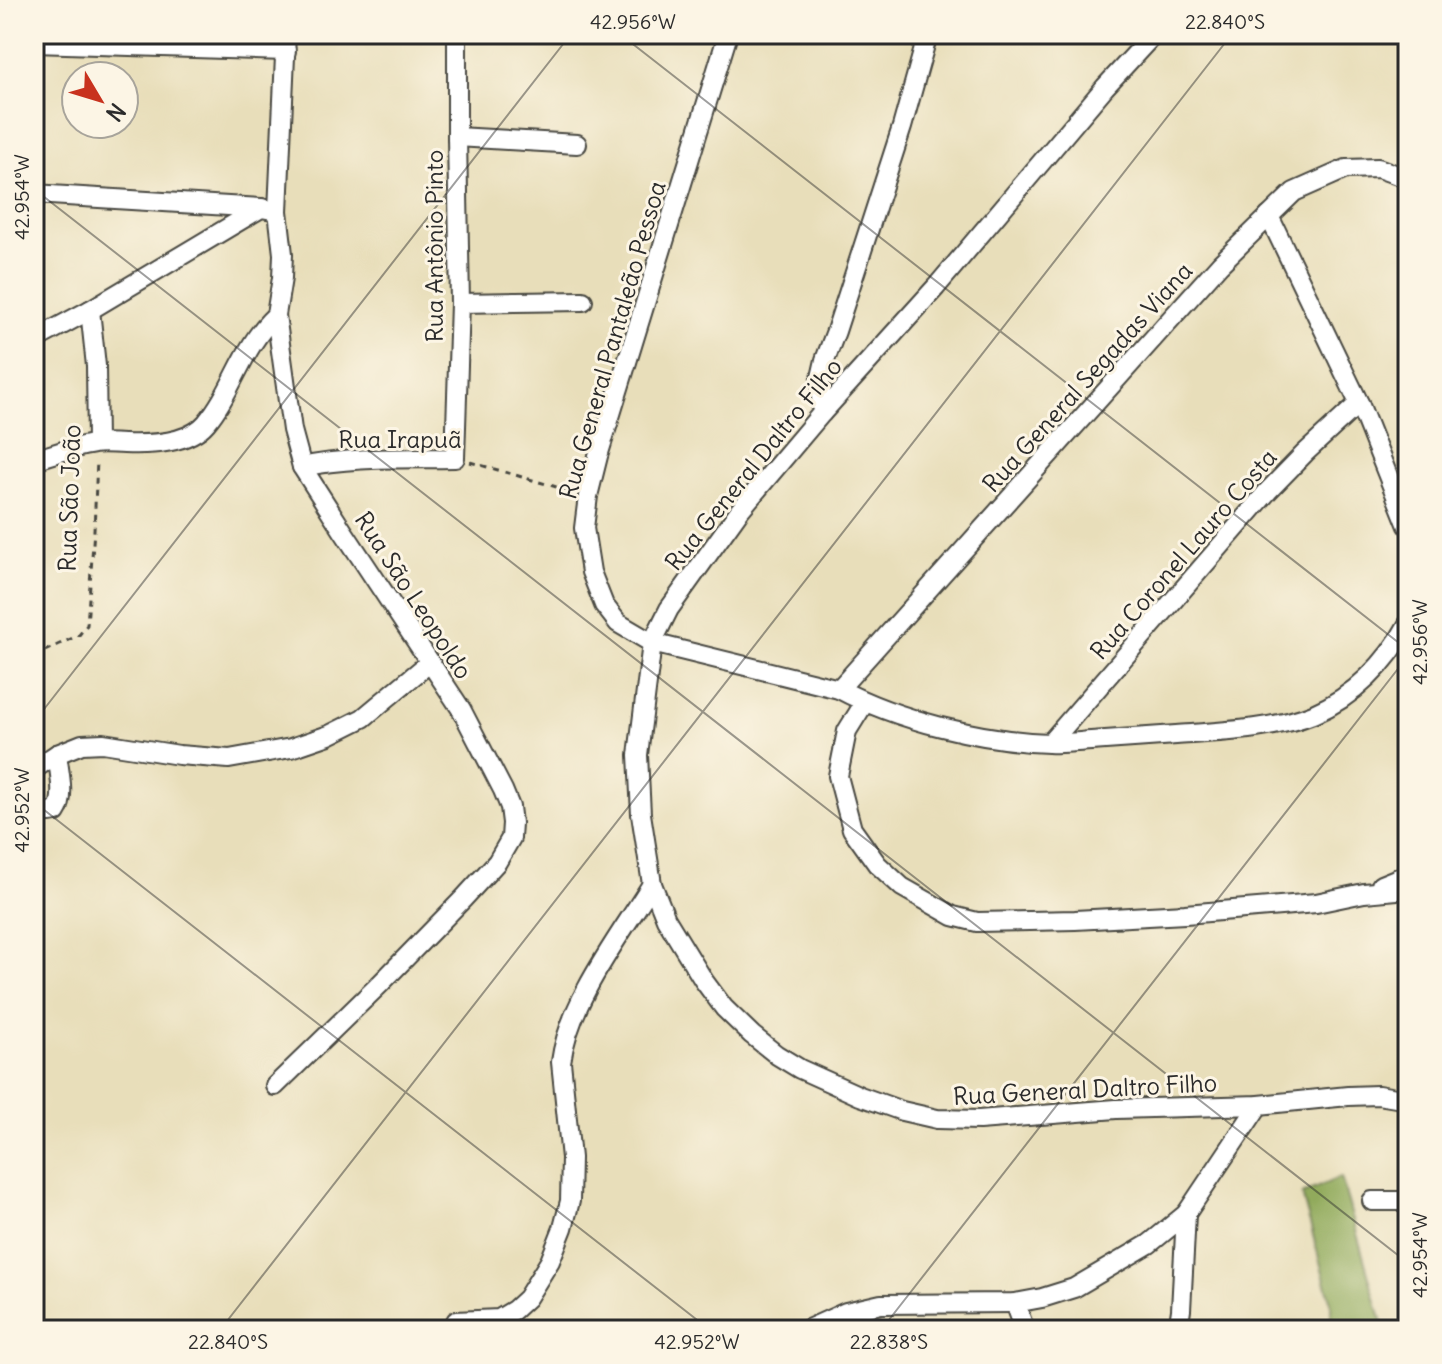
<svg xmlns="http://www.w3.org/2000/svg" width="1442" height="1364" font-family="Delius,sans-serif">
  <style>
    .forest { fill: #91aa5c; stroke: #5e6a44; stroke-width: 2 }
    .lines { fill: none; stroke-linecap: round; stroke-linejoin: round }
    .minor-casing { stroke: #474640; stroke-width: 22 }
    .path { stroke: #474640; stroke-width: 3; stroke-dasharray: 6 6; stroke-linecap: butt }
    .minor { stroke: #fff; stroke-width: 18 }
    .ticks { fill: none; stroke: #2b2b2b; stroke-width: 2; stroke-opacity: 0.45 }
    .labels { text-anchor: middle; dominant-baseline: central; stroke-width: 6; stroke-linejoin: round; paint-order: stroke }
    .street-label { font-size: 24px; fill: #2b2b2b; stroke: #fcf5e5 }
    .neatline { fill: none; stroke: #2b2b2b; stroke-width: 3 }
    .ticks-label { font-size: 20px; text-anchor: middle; fill: #2b2b2b }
  </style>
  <rect width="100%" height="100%" fill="#fcf5e5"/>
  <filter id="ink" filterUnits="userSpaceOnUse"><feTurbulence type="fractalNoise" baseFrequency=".0125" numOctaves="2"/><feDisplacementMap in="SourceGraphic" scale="16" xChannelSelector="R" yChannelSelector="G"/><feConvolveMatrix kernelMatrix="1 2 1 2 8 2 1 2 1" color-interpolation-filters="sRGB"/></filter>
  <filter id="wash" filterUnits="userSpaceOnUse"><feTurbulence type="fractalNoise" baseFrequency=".006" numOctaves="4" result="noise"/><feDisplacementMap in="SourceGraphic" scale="32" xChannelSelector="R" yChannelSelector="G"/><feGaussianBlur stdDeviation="1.8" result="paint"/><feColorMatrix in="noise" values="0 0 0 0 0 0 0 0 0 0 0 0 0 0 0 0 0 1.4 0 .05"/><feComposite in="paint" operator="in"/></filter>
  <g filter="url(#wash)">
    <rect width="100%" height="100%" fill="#e8deba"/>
    <!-- forest -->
    <polygon class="forest" points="1341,1177 1384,1330 1331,1330 1331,1303 1302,1194"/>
  </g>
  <g filter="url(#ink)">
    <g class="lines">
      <defs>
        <g id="minor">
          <path d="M 728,34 L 598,456 L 588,496 L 584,528 L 591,572 L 604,605 L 618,623 L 652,643 L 839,689 C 897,720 983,741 1049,743 C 1063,744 1077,742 1091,741 C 1119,739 1147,737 1176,735 C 1217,732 1274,730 1313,714 C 1354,697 1387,663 1408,624"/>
          <polyline points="1154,34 1105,87 936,287 822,413 740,510 669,609 652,643 638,755 641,814 652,884 666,919 704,981 724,1008 752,1035 777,1055 800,1069 860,1096 902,1111 937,1119 979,1120 1116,1109 1259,1105 1348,1096 1378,1095 1408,1100"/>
          <polyline points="34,43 286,51"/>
          <polyline points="457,137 577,144"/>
          <polyline points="34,194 261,208"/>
          <polyline points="1269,216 1359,403 1408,526"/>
          <polyline points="460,303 583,301"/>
          <polyline points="90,310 96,366 97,443"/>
          <polyline points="34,340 90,310 261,208 278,211"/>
          <polyline points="822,413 820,382 825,360 836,331 902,127 928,34"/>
          <path d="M 34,460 C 54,454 73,447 94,444 C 104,442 114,444 124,444 C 150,445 188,444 206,423 C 234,390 242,346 276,315"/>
          <path d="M 302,467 C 352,456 404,459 455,458 L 460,303 L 457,137 L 457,34"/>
          <polyline points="839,689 1220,264 1294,192 1346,169 1378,168 1403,177 1408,181"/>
          <polyline points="865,702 847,731 838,776 852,829 877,864 902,887 953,916 977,922 1075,920 1185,914 1316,903 1364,893 1408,889"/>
          <polyline points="1050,743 1268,491 1305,453 1359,403"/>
          <polyline points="34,769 57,754 82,744 103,743 179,755 229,759 291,748 329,735 363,718 429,663"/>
          <path d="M 34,811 L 50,813 L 56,812 C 66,798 59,771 57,754"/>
          <polyline points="1381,885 1408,874"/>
          <polyline points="275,1086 380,984 463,899 497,862 511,838 512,823 510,807 503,790 461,709 343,531 302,467 292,430 276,315 282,278 283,254 278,211 286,34"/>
          <polyline points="1372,1201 1408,1201"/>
          <polyline points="1015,1303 1025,1330"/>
          <path d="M 456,1321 L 499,1319 L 514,1310 L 527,1298 L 550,1261 L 563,1228 L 570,1201 L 571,1158 L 561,1062 C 569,1001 620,936 652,884"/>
          <polyline points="806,1330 846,1312 881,1304 1015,1303 1042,1298 1074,1288 1149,1244 1186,1214 1259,1105"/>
          <polyline points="1178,1330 1181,1310 1186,1214"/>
        </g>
      </defs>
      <!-- minor casing -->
      <use href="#minor" class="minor-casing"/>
      <!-- path -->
      <g class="path">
        <polyline points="470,462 574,492"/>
        <polyline points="34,656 79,635 87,625 94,530 97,460"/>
      </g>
      <!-- minor -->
      <use href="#minor" class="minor"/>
    </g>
  </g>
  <!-- ticks -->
  <path class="ticks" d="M 620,34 L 1408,650M 1404,34 L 1408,37M 34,189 L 1408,1263M 34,722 L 571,34M 34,802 L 710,1330M 220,1330 L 1232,34M 881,1330 L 1408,656"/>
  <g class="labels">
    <!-- street labels -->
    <g class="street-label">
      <text transform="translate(434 246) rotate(-90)">Rua Antônio Pinto</text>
      <text transform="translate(612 340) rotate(-74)">Rua General Pantaleão Pessoa</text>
      <text transform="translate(1087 377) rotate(-48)">Rua General Segadas Viana</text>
      <text x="400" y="439">Rua Irapuã</text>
      <text transform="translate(753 464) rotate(-51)">Rua General Daltro Filho</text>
      <text transform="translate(69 498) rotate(-88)">Rua São João</text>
      <text transform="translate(1183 554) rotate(-49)">Rua Coronel Lauro Costa</text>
      <text transform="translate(414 595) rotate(57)">Rua São Leopoldo</text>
      <text transform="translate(1085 1089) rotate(-3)">Rua General Daltro Filho</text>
    </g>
  </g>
  <!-- margin -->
  <rect width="1442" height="1364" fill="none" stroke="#fcf5e5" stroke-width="88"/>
  <!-- north arrow -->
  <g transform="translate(100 100) rotate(128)"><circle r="38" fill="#fcf5e5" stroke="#a8a49b" stroke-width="2"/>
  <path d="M0-6L14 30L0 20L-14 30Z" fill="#c8321e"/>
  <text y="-12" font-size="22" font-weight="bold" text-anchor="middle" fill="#2b2b2b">N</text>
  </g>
  <rect x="44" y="44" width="1354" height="1276" class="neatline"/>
  <g class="ticks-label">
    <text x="633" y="29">42.956°W</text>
    <text x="1225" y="29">22.840°S</text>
    <text transform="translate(22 197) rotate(-90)" y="7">42.954°W</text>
    <text transform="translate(1420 642) rotate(-90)" y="7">42.956°W</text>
    <text transform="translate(22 810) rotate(-90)" y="7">42.952°W</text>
    <text transform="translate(1420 1255) rotate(-90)" y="7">42.954°W</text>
    <text x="228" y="1349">22.840°S</text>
    <text x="697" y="1349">42.952°W</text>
    <text x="889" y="1349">22.838°S</text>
  </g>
</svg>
